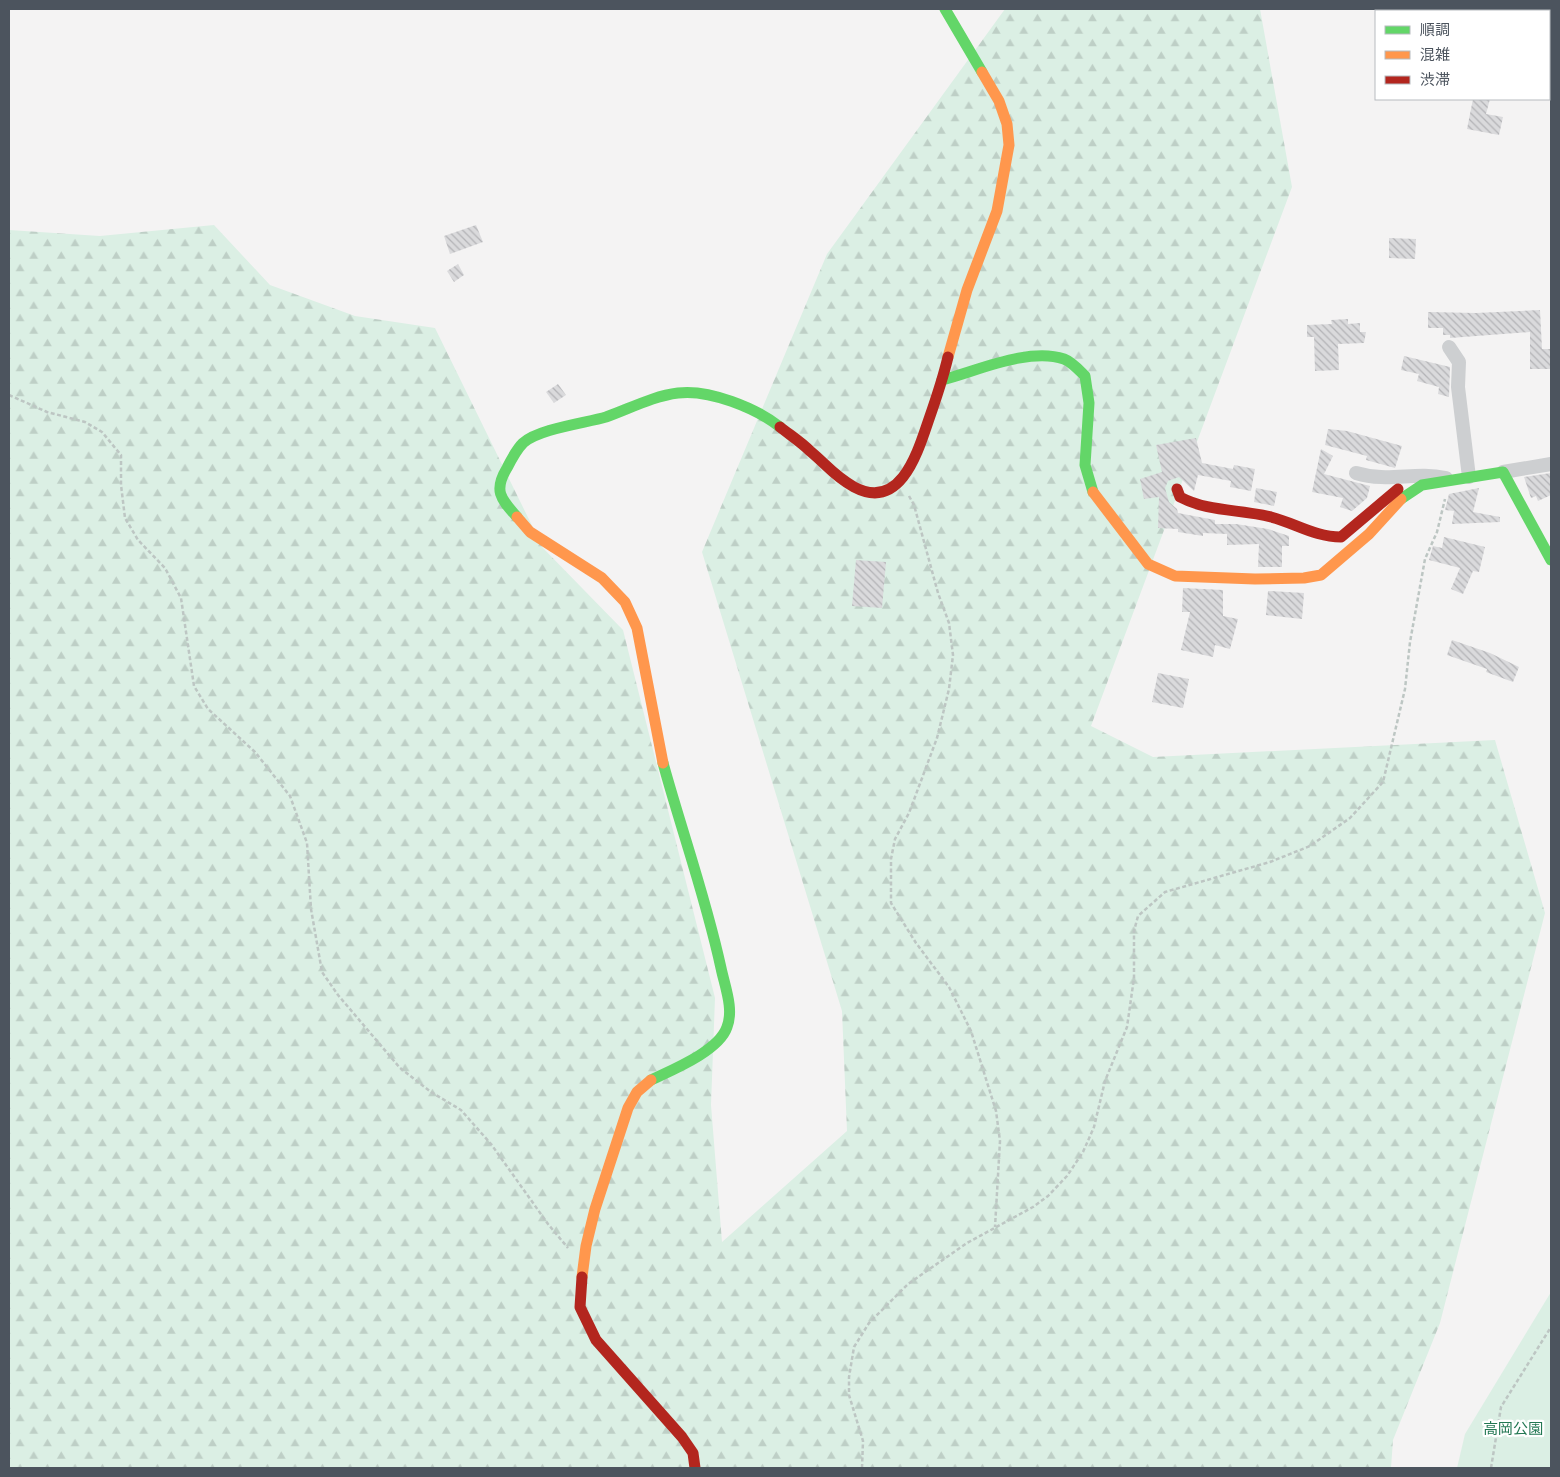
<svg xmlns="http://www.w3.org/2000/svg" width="1560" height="1477" font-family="Karla,'Noto Sans JP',sans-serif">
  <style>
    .green { fill: #dbefe4 }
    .forest { fill: url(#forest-firs) }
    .building { fill: url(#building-back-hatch) }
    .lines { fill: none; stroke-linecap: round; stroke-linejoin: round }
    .path { stroke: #bdc6c3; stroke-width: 2.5; stroke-dasharray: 4 2.5; stroke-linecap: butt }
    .street { stroke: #cdcfd1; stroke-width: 14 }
    .fast { stroke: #63d668; stroke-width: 11 }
    .slow { stroke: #ff974d; stroke-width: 11 }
    .jam { stroke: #b3261e; stroke-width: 11 }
    .labels { text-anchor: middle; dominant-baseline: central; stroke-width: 4.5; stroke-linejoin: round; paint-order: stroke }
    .park-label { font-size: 15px; fill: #237853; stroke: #fff }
  </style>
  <defs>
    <pattern id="forest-firs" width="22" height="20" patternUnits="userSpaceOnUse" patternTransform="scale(1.25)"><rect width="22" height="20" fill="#dbefe4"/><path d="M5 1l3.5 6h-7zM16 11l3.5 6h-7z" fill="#becfc6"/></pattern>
    <pattern id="building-back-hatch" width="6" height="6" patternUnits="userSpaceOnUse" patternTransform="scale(1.25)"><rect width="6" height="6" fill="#dadadc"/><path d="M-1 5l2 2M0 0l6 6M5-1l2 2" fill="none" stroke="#b3b3b6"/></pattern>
  </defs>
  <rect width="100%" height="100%" fill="#f4f3f3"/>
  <!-- green -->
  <polygon class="green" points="1551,1292 1551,1468 1457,1468 1465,1434"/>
  <!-- forest -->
  <polygon class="forest" points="1005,9 1260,9 1292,187 1091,726 1153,757 1495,740 1545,913 1440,1323 1393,1440 1391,1468 9,1468 9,230 100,236 214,225 270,285 355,316 435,328 543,548 623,630 715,998 711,1105 722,1242 847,1131 842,1011 702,552 827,254"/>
  <!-- building -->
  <g class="building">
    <polygon points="1473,99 1490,99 1486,114 1503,117 1499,135 1467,129"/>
    <polygon points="476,225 483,242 450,254 444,236"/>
    <polygon points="1389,238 1416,239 1415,259 1389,258"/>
    <polygon points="458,264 464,275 454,282 447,271"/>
    <polygon points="1540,310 1542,349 1551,349 1551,369 1530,369 1530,332 1450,338 1450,335 1443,335 1443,328 1428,328 1428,312 1476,313"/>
    <polygon points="1348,319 1348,324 1360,323 1360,332 1366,332 1364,343 1338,344 1339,370 1315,371 1314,337 1307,337 1307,325 1332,324 1331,320"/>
    <polygon points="1404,356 1450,367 1449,397 1438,394 1439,387 1417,381 1419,374 1401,370"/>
    <polygon points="558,384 566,395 554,403 546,392"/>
    <polygon points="1328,429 1347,431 1402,446 1395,468 1366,460 1367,456 1325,445"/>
    <polygon points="1196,438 1202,463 1233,469 1234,465 1255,469 1251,491 1230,487 1231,481 1198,475 1194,491 1179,477 1168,481 1165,488 1169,502 1177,509 1178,513 1215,520 1215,524 1236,524 1268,529 1289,536 1289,546 1282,546 1282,567 1258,567 1259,544 1227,545 1227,534 1203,533 1203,536 1178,532 1178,529 1158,528 1159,497 1144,499 1140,479 1162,472 1156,445"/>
    <polygon points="1321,449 1333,456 1324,474 1370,486 1367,498 1352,511 1340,507 1343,498 1312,492"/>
    <polygon points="1551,473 1551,495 1538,501 1536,496 1531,498 1524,477"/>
    <polygon points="1256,488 1277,492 1274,506 1254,502"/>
    <polygon points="1479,488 1473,512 1500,517 1500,522 1452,524 1454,511 1445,510 1449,494"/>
    <polygon points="1444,537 1485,547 1479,572 1473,571 1463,594 1451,589 1460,568 1429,560 1433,546 1442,548"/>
    <polygon points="856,560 886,562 882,608 852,606"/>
    <polygon points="1183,588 1223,590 1223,616 1238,619 1230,649 1215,645 1213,657 1181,650 1190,612 1182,612"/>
    <polygon points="1268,591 1304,593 1302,619 1266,615"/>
    <polygon points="1452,640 1490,653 1519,667 1513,682 1486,672 1487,669 1447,655"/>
    <polygon points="1158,673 1189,679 1183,708 1152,702"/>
  </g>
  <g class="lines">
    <!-- path -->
    <g class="path">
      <polyline points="9,395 47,412 85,422 102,432 121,455 121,485 125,518 138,540 165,568 181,598 194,686 208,709 255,752 290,796 307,843 311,909 322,972 338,995 400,1068 431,1092 461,1110 491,1144 548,1224 568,1248"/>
      <polyline points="909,496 914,505 938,593 949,623 953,655 949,689 937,738 909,813 895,839 891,859 891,903 916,943 949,987 971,1031 996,1111 1000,1141 995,1227"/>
      <polyline points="862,1468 863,1441 849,1395 849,1377 854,1347 869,1323 908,1284 967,1243 1033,1207 1048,1196 1067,1176 1083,1152 1094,1127 1105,1081 1127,1027 1134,978 1134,931 1138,916 1165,892 1270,862 1310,846 1350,818 1383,782 1405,689 1410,642 1425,559 1437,532 1445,499"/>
      <polyline points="1491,1468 1501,1407 1551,1327"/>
    </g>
    <!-- street -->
    <g class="street">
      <polyline points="1525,9 1527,11"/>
      <polyline points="1549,53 1551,60"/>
      <polyline points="1449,347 1459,362 1458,387 1469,477"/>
      <polyline points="1503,472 1551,464"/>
      <path d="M 1356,473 C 1389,483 1414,471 1446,478"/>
    </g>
    <!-- fast -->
    <g class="fast">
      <polyline points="945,9 982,72"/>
      <path d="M 942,380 C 977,371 1029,347 1064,359 C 1072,362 1079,370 1085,376 L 1089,403 L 1085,465 L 1093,492"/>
      <polyline points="1401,499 1422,485 1503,472 1551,560"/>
      <path d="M 517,517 C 501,499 493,491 507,468 C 511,460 516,450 523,443 C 538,429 585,423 606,417 C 629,409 653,396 678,393 C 709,389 756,408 780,427"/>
      <path d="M 651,1080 C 672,1070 719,1051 727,1027 C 734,1009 725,987 721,968 C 706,898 682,832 663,763"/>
    </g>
    <!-- slow -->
    <g class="slow">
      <polyline points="948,357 967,290 997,211 1009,145 1007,124 999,101 982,72"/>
      <polyline points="1093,492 1148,564 1175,576 1255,579 1304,578 1321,575 1369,534 1401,499"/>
      <polyline points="517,517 530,532 602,578 625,602 637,628 663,763"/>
      <polyline points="582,1277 586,1246 595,1209 628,1108 637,1092 651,1080"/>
    </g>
    <!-- jam -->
    <g class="jam">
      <path d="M 780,427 C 790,435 801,442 810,451 C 827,465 834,476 854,487 C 901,512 918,451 929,419 C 936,399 943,378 948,357"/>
      <path d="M 1177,489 L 1180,497 C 1208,512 1240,509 1271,517 C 1295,523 1315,537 1341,537 L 1398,489"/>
      <polyline points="582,1277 580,1307 596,1340 682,1437 693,1453 695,1468"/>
    </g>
  </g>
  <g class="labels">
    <!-- park labels -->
    <g class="park-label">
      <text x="1513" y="1429">高岡公園</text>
    </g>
  </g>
  <!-- border -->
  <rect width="1560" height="1477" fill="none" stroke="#4c545e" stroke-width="20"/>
  <!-- legend -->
  <rect x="1375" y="10" width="175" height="90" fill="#ffffff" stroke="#b7bbbf"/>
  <rect x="1385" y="26" width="25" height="8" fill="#63d668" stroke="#b7bbbf"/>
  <text x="1420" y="35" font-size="15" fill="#4c545e">順調</text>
  <rect x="1385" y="51" width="25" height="8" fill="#ff974d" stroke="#b7bbbf"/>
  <text x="1420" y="60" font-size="15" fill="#4c545e">混雑</text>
  <rect x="1385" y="76" width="25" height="8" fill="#b3261e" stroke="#b7bbbf"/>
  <text x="1420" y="85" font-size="15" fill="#4c545e">渋滞</text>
</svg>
